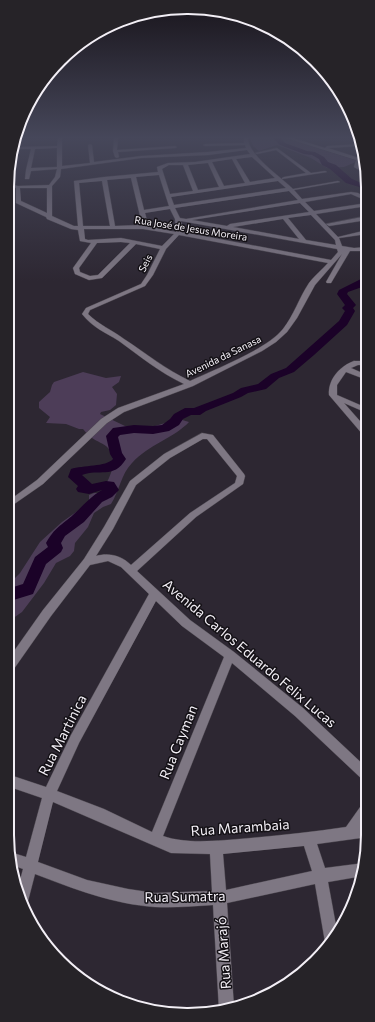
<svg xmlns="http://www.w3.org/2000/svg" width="375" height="1022" font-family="Commissioner,sans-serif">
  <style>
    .green { fill: #4d3d58 }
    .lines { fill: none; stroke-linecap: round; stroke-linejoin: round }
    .river { fill: #1b0228; fill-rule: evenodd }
    .minor-casing { stroke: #4b464e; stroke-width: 1 }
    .minor { fill: #7e7783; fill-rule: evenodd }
    .labels { text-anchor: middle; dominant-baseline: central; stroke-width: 3; stroke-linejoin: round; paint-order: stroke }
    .far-street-label { font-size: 10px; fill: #f3eff6; stroke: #141116 }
    .near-street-label { font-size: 14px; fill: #f3eff6; stroke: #141116 }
    .rim { fill: none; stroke: #f3eff6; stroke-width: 2 }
  </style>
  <rect width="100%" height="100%" fill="#2d2732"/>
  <!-- green -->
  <g class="green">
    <polygon points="250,138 285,138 358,161 344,167 327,168 311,158 277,145 259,151 253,146"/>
    <path d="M 83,372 L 106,378 L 121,376 L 119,382 L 112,387 L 117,394 L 116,405 L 110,410 L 101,412 L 100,414 L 125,426 L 148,428 L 179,419 L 189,422 C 174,438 148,445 132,463 C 121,474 119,492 111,504 L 103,507 L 94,513 L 88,527 L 75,543 L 74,551 L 70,556 L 56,563 L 44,583 L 22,612 L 12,619 L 7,618 L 7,586 L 20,573 L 40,542 L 62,522 L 89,503 L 89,495 L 94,493 L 101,493 C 108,481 120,461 108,448 C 104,443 97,442 92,438 C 88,436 86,432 83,429 L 79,429 L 66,424 L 46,423 L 50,417 L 39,408 L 39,402 L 50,392 L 52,385 L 54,382 Z"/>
  </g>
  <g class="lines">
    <!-- river -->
    <g class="river">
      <polygon points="273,138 280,138 285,143 307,151 315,152 324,157 328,162 336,165 352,179 366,185 366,189 346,183 330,169 322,165 319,159 312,155 304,154 280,145"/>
      <path d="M 367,276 L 367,283 L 362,287 L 348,292 L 347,294 L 356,305 L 353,308 L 355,311 L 347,325 L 314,355 L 294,372 L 279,378 L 266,389 L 248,393 L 241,397 L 206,411 L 200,415 L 191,415 L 183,419 L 179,425 L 169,431 L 153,434 L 134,433 L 120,435 L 118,437 L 122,453 L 126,459 C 113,480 99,468 82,475 L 92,484 L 106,481 L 114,482 L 119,490 L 112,497 L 102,502 L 84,522 L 65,536 L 61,543 L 63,548 L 61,552 L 46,564 L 33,594 L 7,602 L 7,589 L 23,584 L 35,557 L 48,547 L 46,543 C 55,527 61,526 74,514 C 84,505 90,497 102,490 L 89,494 L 78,492 L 76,489 L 78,486 L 68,477 L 71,469 C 83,465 106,467 113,459 L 110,454 L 106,436 L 113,428 L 134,425 L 153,426 L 162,425 L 170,419 L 174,414 L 185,408 L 194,408 L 233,393 L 241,388 L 258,384 L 271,374 L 286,368 L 339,321 L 345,311 L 342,308 L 345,305 L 337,294 L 339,290 Z"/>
    </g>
    <defs>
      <g id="minor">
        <path d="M 58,138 L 62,138 L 62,166 L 90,163 L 88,145 L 90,144 L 92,145 L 94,162 L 141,156 L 208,152 L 246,148 L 245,145 L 205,146 L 203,145 L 205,144 L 244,143 L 244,138 L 248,138 C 248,155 280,176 293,189 L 338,181 L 340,182 L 294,190 L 302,199 L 351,192 L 358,193 L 367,198 L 367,201 L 351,194 L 305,202 L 314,211 L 367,203 L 367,206 L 316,214 L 338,237 L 367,230 L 367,234 L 339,238 L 342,246 L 354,248 L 367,247 L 367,251 L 350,251 L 331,283 L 327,283 L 326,282 L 342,254 L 315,285 L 297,318 L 287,332 L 276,342 L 262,351 L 193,386 L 124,412 L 107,423 L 43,484 L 7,509 L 7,502 L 37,480 L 101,419 L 118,408 L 184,384 C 159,372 141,357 119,341 C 105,332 93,328 82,314 L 86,308 L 141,284 L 147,275 L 160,249 L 136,244 L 102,278 L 89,280 L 75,274 L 73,268 L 91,243 L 80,241 L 78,230 L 71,229 L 47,219 L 46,217 L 16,203 L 16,188 L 7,186 L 8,184 L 18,186 L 49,185 L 55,177 L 57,169 L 31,171 L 29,179 L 25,179 L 26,170 L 31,149 L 17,149 L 15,148 L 17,147 L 57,146 ZM 57,148 L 57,167 L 31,168 L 35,149 ZM 247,150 L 250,154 L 195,162 L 168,163 L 157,167 L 158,172 L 104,177 L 74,181 L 78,226 L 74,226 L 52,216 L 52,186 L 60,177 L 61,169 L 141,158 L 208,155 ZM 252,157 L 275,178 L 250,182 L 236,159 ZM 232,159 L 245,183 L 224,186 L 212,162 ZM 208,163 L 219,187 L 198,190 L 188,165 ZM 169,165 L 183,165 L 193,191 L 170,194 L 162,169 ZM 159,175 L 169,206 L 144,210 L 136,177 ZM 131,178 L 142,224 L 141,225 L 115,226 L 107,180 ZM 102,181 L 110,226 L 83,226 L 79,183 ZM 278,181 L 286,188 L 174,205 L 171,197 ZM 20,188 L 47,188 L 47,213 L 21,201 ZM 289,191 L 298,200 L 186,219 L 180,218 L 175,208 ZM 300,203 L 309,212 L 230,224 L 227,226 L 192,220 ZM 170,209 L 175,219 L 176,232 L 146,226 L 148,224 L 145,213 ZM 311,215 L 335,240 L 336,245 L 306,240 L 288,218 ZM 283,219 L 299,239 L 233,227 ZM 181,221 L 337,249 L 338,252 L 331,260 L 182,232 L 183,231 ZM 84,229 L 143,229 L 174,234 L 162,246 L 121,238 L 88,240 L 85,239 ZM 179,235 L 328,263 C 322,270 314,276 309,283 C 299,298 294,315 283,329 C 266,350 215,369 190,381 C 165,369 147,354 124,339 C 112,330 99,325 88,314 L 90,310 L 145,286 L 153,275 L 166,249 ZM 121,242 L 130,243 L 98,275 L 90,276 L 80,272 L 79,268 L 97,243 Z"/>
        <polygon points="114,138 118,138 117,150 175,146 177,147 175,148 118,152 119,157 117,158 115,157 113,151"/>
        <polygon points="286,138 293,138 325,148 327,146 361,144 361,146 328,148 359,158 365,157 366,162 361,161 359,167 366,171 366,174 354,167 356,160"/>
        <polygon points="277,148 311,173 325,171 327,172 282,179 282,178 284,177 306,173 276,150 257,154 255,153"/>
        <polygon points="367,216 367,220 329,226 326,224"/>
        <path d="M 354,361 L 367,361 L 367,365 L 358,365 L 351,368 L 367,375 L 367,380 L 346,372 L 337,385 L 337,395 L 367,408 L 367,413 L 344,403 L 367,429 L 367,437 L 364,436 L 329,395 C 328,379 340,366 354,361 Z"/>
        <path d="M 202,433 L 213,435 L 244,474 L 245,476 L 243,484 L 196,517 L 137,571 L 190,620 L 234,652 L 303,708 L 368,769 L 368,783 L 364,781 L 295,716 L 232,663 L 163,836 C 187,845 226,840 251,838 C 283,835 314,832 346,827 L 363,803 L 368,802 L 368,819 L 364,824 L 368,823 L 368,837 L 317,844 L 325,868 L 364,863 L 363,876 L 328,882 L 337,931 L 331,944 L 327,947 L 325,942 L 315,884 L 227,903 L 234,1007 L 220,1012 L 219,1010 L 213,905 C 194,906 174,908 155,907 C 113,904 74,889 35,874 L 28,901 L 25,906 L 17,892 L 23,869 L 12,865 L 10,852 L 26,857 L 42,798 L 7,786 L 7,774 L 46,787 L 71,735 L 149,594 L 121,567 L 108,561 L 90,565 L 51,616 L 11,673 L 7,675 L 7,661 L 43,610 L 84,559 L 104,527 L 130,481 L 164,454 ZM 203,439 L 207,439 L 237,476 L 235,483 L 190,513 L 131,565 C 122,556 109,552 96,556 L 113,529 L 136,485 L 170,458 ZM 156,601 L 182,626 L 224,657 L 152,832 L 104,809 L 57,791 L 79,743 ZM 53,802 L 171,853 L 210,854 L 212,891 L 155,893 L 128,889 L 87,880 L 38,862 ZM 304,846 L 312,871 L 226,890 L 223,854 Z"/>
      </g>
    </defs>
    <!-- minor casing -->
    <use href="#minor" class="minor-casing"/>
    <!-- minor -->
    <use href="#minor" class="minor"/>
  </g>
  <!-- sky -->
  <linearGradient id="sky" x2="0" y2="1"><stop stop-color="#19151c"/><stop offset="0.49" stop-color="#46475a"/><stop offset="1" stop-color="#46475a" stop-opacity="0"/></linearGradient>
  <rect width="375" height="281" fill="url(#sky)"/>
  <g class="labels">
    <!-- far-street labels -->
    <g class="far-street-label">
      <text transform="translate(191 228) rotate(9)">Rua José de Jesus Moreira</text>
      <text transform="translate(145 263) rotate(-63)">Seis</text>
      <text transform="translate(223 356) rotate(-26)">Avenida da Sanasa</text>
    </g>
    <!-- near-street labels -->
    <g class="near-street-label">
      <text transform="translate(250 653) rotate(40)">Avenida Carlos Eduardo Felix Lucas</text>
      <text transform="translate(62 735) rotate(-63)">Rua Martinica</text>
      <text transform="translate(178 742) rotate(-68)">Rua Cayman</text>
      <text transform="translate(240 827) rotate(-4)">Rua Marambaia</text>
      <text transform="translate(185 896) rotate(-1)">Rua Sumatra</text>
      <text transform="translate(223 953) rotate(-94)">Rua Marajó</text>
    </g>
  </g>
  <!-- crop -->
  <path d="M0 0H375V1022H0ZM187 14H188A173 173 0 0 1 361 187V835A173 173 0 0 1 188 1008H187A173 173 0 0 1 14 835V187A173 173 0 0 1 187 14Z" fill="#262328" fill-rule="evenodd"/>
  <path class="rim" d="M187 14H188A173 173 0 0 1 361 187V835A173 173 0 0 1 188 1008H187A173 173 0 0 1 14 835V187A173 173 0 0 1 187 14Z"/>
</svg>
